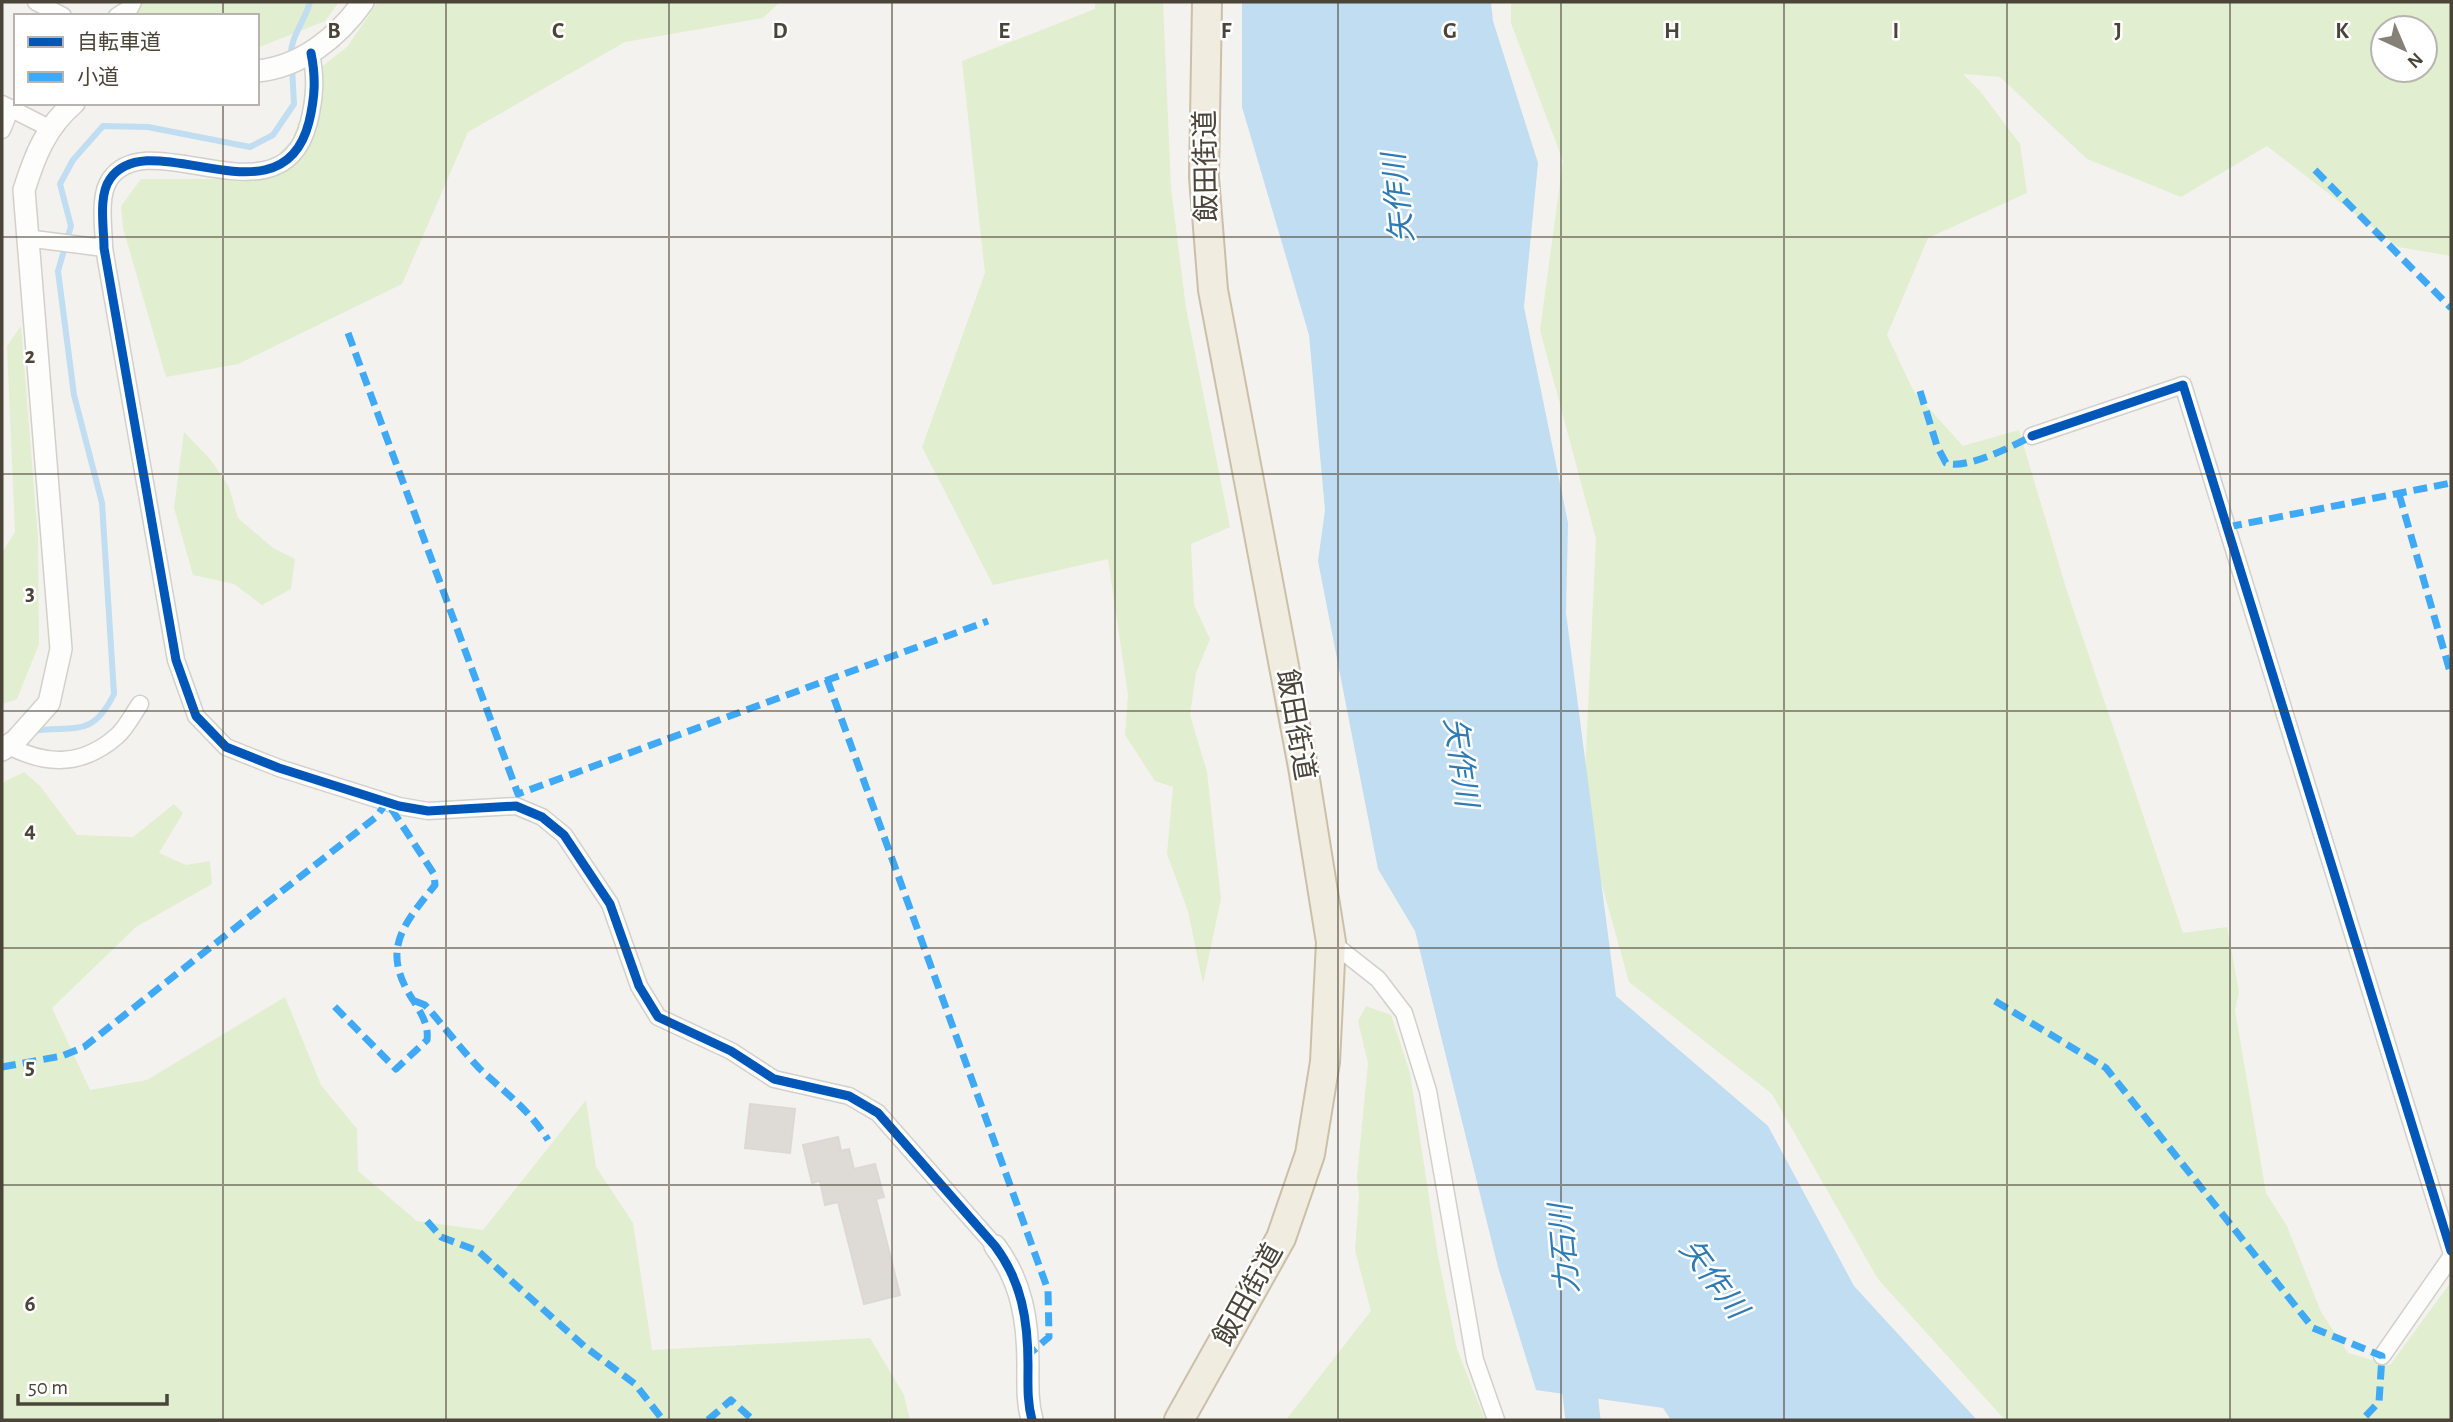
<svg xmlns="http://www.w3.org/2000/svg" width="2453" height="1422" font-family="'Alegreya Sans','Noto Sans JP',sans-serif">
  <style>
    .green { fill: #e1eecf; fill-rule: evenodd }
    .water { fill: #c0ddf1 }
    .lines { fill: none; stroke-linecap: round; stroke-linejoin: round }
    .stream { stroke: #c0ddf1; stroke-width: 6 }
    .river { stroke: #c0ddf1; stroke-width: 35 }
    .building { fill: #dedbd6; stroke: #dcd9d4; stroke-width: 2 }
    .minor-casing { stroke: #d2d0cb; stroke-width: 19 }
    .tertiary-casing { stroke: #d2d0cb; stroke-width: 24 }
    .trunk-casing { stroke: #ccbfa9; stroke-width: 32 }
    .minor { stroke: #fdfdfc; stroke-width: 16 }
    .tertiary { stroke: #fdfdfc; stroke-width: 21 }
    .trunk { stroke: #f0ece0; stroke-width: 28 }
    .quiet { stroke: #3fa9f5; stroke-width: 7; stroke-dasharray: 14 7; stroke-linecap: butt }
    .cycleway-casing { stroke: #fff; stroke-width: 13 }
    .cycleway { stroke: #0057b8; stroke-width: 9 }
    .grid { fill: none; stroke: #4b4439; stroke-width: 2; stroke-opacity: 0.55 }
    .labels { text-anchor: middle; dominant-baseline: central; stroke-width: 5; stroke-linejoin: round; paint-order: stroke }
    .street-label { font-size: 28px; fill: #4b4439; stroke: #fff }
    .water-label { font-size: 30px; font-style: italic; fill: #2e7ab2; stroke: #fff }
    .grid-label { font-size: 23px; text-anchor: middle; font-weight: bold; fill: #4b4439; stroke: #fff; stroke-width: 5; stroke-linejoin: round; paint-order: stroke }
  </style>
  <rect width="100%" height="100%" fill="#f4f2ee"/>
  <!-- green -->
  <g class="green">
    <polygon points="142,2 339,2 325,21 257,48 257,16 130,16"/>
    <polygon points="378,2 780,2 763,18 625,42 468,132 402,284 238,364 166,377 123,228 121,206 141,179 222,179 264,169 292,140 319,69 347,47"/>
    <polygon points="1095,2 1163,2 1171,188 1186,308 1230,527 1191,544 1194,605 1210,639 1196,673 1190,715 1207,772 1221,899 1203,984 1188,911 1167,854 1173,787 1155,781 1125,735 1128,695 1108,559 993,585 922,447 985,273 962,61 1095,9"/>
    <path d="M 1511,2 L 2451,2 L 2451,256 L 2398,247 L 2267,146 L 2181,197 L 2087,159 L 2000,77 L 1963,74 L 1980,91 L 2020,144 L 2027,193 L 1928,238 L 1887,335 L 1914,392 L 1963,446 L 2019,430 L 2066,588 L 2183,933 L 2227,927 L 2239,992 L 2235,1010 L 2266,1193 L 2287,1226 L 2321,1312 L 2348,1353 L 2390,1365 L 2451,1282 L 2451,1420 L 2005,1420 L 1878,1279 L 1772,1094 L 1629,982 L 1583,817 L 1596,539 L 1540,330 L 1563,161 L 1511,23 ZM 2383,28 L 2425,28 L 2425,70 L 2383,70 Z"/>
    <polygon points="21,326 38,538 39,644 17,699 2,704 2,553 15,532 7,346"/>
    <polygon points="184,432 210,459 229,487 238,518 273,548 295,559 291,589 262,605 234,584 193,575 174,508"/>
    <polygon points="24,772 40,786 77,835 133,837 174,804 183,813 159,853 186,865 210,861 212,884 136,927 52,1008 90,1090 147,1080 285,997 321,1085 357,1129 358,1171 417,1221 483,1230 586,1100 596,1167 633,1223 652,1350 870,1338 904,1395 910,1420 2,1420 2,783"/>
    <polygon points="1366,1006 1391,1015 1410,1073 1438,1256 1457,1349 1485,1420 1286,1420 1371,1311 1355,1250 1359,1196 1357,1177 1368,1063 1358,1021"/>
  </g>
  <!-- water -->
  <polygon class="water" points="1242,2 1491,2 1493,21 1538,163 1524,307 1568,523 1566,613 1616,996 1768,1126 1854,1286 1977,1420 1671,1420 1663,1408 1536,1390 1498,1267 1415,931 1378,869 1318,561 1325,510 1309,335 1242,107"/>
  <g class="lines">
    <!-- stream -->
    <g class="stream">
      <path d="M 291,56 C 290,37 305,21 310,2"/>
      <path d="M 31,731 C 74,725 92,739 114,694 L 102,503 L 74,395 L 58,271 L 71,226 L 60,184 L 73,160 L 103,126 L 148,127 L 250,147 L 273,135 L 294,104 L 292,67"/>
    </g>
    <!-- river -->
    <polyline class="river" points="1575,1349 1583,1420"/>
  </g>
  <!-- building -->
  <g class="building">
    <polygon points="750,1104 795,1109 790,1153 745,1148"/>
    <polygon points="838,1137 841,1151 849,1149 854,1169 875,1164 884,1197 876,1199 900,1295 864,1304 838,1202 825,1205 820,1181 812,1183 803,1145"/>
  </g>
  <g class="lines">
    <defs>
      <g id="minor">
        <polyline points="36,2 63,16"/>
        <polyline points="117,16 130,8 133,2"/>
        <path d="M 311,53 C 316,78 315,97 309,122 C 282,229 150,121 110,179 C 98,196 104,228 104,248 L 176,660 L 196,716 L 226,747 L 279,768 L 399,806 L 428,811 L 516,806 L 542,817 L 564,835 L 610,904 L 639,986 L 658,1017 L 731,1051 L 774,1079 L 849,1096 L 878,1113 L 995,1246"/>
        <polyline points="2,104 49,128"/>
        <polyline points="2,130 11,108"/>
        <polyline points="26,238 104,248"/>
        <polyline points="2032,436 2183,385 2451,1251"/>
        <path d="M 9,746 C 47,766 83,766 117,736 C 126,728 133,714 140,704"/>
        <polyline points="1331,942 1378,979 1404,1013 1428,1091 1475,1360 1496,1420"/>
        <polyline points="2382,1356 2451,1257"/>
      </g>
      <g id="tertiary">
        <path d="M 257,71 C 301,67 338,37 363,2"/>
        <path d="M 2,750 L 16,740 L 49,703 L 61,649 L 24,190 C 35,155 46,127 74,103"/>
        <path d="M 995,1246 C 1022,1282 1028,1321 1028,1365 C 1028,1384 1027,1402 1032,1420"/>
      </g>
      <polyline id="trunk" points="1179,1420 1281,1238 1310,1154 1325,1062 1331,942 1303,767 1213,290 1204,177 1207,2"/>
    </defs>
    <!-- minor casing -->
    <use href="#minor" class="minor-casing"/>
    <!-- tertiary casing -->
    <use href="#tertiary" class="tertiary-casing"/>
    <!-- trunk casing -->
    <use href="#trunk" class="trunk-casing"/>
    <!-- minor -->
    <use href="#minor" class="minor"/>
    <!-- tertiary -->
    <use href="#tertiary" class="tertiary"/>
    <!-- trunk -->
    <use href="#trunk" class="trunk"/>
    <!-- quiet -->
    <g class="quiet">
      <polyline points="2315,170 2451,308"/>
      <polyline points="348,333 518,794 988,621"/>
      <path d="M 1920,391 L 1937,446 L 1946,463 C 1966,470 2013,446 2032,436"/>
      <polyline points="2399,494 2451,675"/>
      <polyline points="2228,527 2451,483"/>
      <polyline points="827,679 1048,1290 1049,1337 1028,1355"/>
      <path d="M 415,1001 L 425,1005 C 443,1025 460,1048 479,1068 C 503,1091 530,1110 548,1140"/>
      <polyline points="1995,1001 2106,1068 2313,1328 2382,1356 2379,1402 2362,1420"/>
      <path d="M 2,1067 L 62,1056 L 84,1047 L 376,817 L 387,802 L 434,874 L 435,885 C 403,925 380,950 413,1000 C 421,1013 429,1025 427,1040 L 396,1069 L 334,1006"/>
      <polyline points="427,1221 441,1237 478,1251 584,1346 635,1384 663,1420"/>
      <polyline points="708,1420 731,1400 753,1420"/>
    </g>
    <defs>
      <g id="cycleway">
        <path d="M 311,53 C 316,78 315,97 309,122 C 282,229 150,121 110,179 C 98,196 104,228 104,248 L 176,660 L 196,716 L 226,747 L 279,768 L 399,806 L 428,811 L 516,806 L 542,817 L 564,835 L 610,904 L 639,986 L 658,1017 L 731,1051 L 774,1079 L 849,1096 L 878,1113 L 995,1246 C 1022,1282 1028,1321 1028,1365 C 1028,1384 1027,1402 1032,1420"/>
        <polyline points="2032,436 2183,385 2451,1251"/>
      </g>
    </defs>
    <!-- cycleway casing -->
    <use href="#cycleway" class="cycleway-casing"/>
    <!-- cycleway -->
    <use href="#cycleway" class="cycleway"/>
  </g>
  <!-- grid -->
  <path class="grid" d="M 223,2 L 223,16M 446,2 L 446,1420M 669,2 L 669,1420M 892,2 L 892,1420M 1115,2 L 1115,1420M 1338,2 L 1338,1420M 1561,2 L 1561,1420M 1784,2 L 1784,1420M 2007,2 L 2007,1420M 2230,2 L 2230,1420M 223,103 L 223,1420M 2,237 L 2451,237M 2,474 L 2451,474M 2,711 L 2451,711M 2,948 L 2451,948M 2,1185 L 2451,1185"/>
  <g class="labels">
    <!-- street labels -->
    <g class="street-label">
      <text transform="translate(1207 166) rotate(-91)">飯田街道</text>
      <text transform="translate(1295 725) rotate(80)">飯田街道</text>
      <text transform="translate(1249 1295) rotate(-61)">飯田街道</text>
    </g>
    <!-- water labels -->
    <g class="water-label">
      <text transform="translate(1399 198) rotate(-96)">矢作川</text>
      <text transform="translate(1460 762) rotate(82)">矢作川</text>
      <text transform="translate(1565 1249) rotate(-95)">力石川</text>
      <text transform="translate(1713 1279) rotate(53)">矢作川</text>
    </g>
  </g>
  <g class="grid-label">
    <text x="334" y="38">B</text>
    <text x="558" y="38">C</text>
    <text x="780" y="38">D</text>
    <text x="1004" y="38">E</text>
    <text x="1226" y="38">F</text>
    <text x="1450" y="38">G</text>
    <text x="1672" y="38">H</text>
    <text x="1896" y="38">I</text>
    <text x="2118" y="38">J</text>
    <text x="2342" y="38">K</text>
    <text x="30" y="363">2</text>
    <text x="30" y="600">3</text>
    <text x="30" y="837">4</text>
    <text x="30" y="1074">5</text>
    <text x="30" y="1311">6</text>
  </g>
  <!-- border -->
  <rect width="2453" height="1422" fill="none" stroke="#4b4439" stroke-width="7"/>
  <!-- legend -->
  <rect x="14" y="14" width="245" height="91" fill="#ffffff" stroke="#b7b4b0" stroke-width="2"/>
  <rect x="28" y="37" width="35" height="10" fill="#0057b8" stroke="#b7b4b0" stroke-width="2"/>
  <text x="77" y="49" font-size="21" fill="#4b4439">自転車道</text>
  <rect x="28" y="72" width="35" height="10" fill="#3fa9f5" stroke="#b7b4b0" stroke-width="2"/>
  <text x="77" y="84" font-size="21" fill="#4b4439">小道</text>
  <!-- north arrow -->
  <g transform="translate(2404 49) rotate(136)"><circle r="33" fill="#ffffff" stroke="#b7b4b0" stroke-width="2"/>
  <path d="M0-5L12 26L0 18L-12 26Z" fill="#868178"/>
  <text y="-10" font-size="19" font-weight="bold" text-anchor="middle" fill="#4b4439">N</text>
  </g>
  <!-- scale -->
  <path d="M18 1394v10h149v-10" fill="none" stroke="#4b4439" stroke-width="3.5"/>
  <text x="28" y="1394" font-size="21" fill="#4b4439" stroke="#ffffff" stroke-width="5" paint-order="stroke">50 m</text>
</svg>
